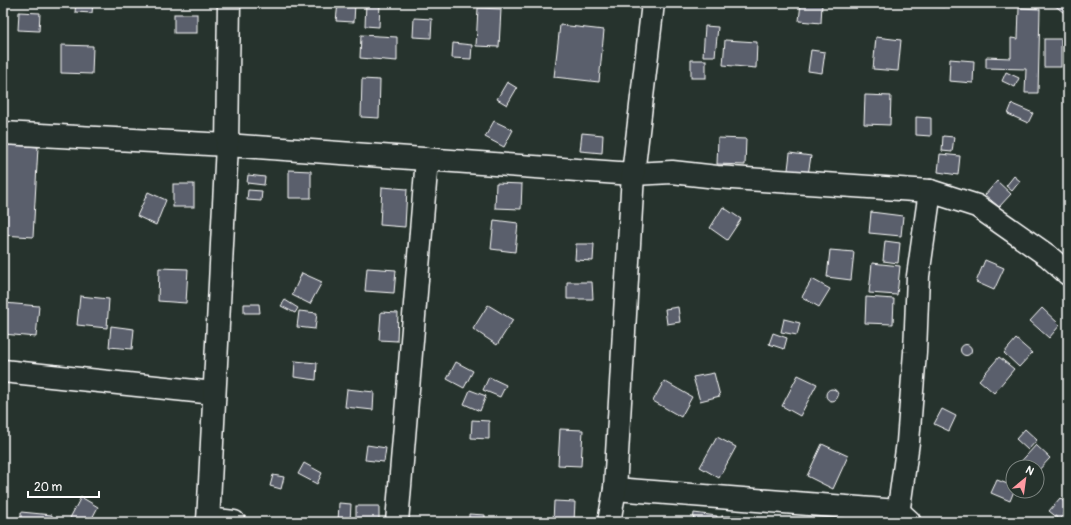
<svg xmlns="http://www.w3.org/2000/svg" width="1071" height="525" font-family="Pangolin,sans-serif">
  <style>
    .building { fill: #5a5f6c; stroke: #fff }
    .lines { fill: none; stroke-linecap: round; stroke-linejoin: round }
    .street-casing { stroke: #fff; stroke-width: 25 }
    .street { stroke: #26332d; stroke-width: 22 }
  </style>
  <rect width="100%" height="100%" fill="#26332d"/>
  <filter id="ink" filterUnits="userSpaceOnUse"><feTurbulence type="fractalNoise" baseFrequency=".025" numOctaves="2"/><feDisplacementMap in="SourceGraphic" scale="8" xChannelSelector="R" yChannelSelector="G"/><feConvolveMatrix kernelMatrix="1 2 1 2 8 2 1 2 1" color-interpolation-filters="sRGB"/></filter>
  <g filter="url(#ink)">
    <!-- building -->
    <g class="building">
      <polygon points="76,3 93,3 92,13 75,12"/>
      <polygon points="338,3 355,3 354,22 336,21"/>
      <polygon points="366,3 380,3 379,27 365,26"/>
      <polygon points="801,3 822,3 821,23 799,21"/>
      <polygon points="929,3 944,3 944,7 929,6"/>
      <polygon points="1053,3 1068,3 1068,16 1053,4"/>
      <polygon points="478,8 501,9 499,47 476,46"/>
      <polygon points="1019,8 1040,9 1038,93 1025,93 1026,69 986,68 986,57 1011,58 1011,38 1018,39"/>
      <polygon points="19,12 40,13 39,31 18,30"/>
      <rect x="174" y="14" width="23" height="19"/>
      <polygon points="414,18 432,19 431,38 413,37"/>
      <polygon points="560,25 604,30 599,82 554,77"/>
      <polygon points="705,26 718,27 715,56 703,56"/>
      <polygon points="361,35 397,37 397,61 360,58"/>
      <polygon points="876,37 901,40 898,71 873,69"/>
      <rect x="1044" y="39" width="17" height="28"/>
      <polygon points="725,40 757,42 756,68 723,65"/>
      <polygon points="453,43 472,45 471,59 452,58"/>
      <polygon points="61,45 93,46 92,74 61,73"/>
      <polygon points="811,50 825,52 822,73 808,71"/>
      <polygon points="950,59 974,61 973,83 949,81"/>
      <rect x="691" y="60" width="15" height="18"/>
      <polygon points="1006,72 1019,78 1015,87 1002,81"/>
      <polygon points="362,79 380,80 379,118 361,117"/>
      <polygon points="507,82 517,88 507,105 497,99"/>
      <polygon points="865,95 891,96 890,125 864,124"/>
      <polygon points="1012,104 1033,113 1028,123 1008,114"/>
      <polygon points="916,117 931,118 931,136 916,135"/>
      <polygon points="494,121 513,130 504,147 485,137"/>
      <polygon points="582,133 603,135 602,153 580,151"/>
      <polygon points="943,136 954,137 952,152 942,151"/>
      <polygon points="718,138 746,139 745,165 717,164"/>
      <polygon points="3,144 38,147 33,237 3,235"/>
      <polygon points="790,153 811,156 807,181 787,178"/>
      <polygon points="940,154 960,156 958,175 938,172"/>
      <polygon points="289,170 311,171 311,198 289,198"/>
      <polygon points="248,175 265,177 264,185 247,183"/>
      <polygon points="1014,176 1020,181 1012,191 1006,186"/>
      <polygon points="997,181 1011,194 999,207 985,195"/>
      <polygon points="496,183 522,184 521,209 495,208"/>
      <rect x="173" y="184" width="21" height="23"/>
      <polygon points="382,187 407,189 405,227 380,225"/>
      <polygon points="248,190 262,191 261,201 247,200"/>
      <polygon points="148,192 166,200 156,225 137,216"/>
      <polygon points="723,207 741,219 727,240 710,228"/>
      <polygon points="871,212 903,216 901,236 869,233"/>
      <polygon points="494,220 518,223 515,252 491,249"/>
      <polygon points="885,241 900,243 898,263 883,261"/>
      <polygon points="576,244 594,244 593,261 575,260"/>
      <polygon points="830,250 854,252 851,280 827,277"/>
      <polygon points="985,260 1004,268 994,290 976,282"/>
      <polygon points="872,263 900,266 897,295 869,293"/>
      <polygon points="159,268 188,269 186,303 158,301"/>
      <polygon points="367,268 396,270 394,293 365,291"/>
      <polygon points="302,273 322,282 310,304 292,295"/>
      <polygon points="812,279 830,289 819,307 802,297"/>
      <polygon points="567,282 592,282 593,299 567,299"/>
      <polygon points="80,296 109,299 107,328 77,325"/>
      <polygon points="866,297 894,299 893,324 865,323"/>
      <polygon points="285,300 298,308 295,313 281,306"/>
      <polygon points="4,303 39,306 36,337 3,334"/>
      <polygon points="244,304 259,304 260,313 244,313"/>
      <polygon points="488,305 513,320 497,345 473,329"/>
      <polygon points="678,307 680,322 667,324 665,309"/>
      <polygon points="1042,308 1060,325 1049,338 1030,321"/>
      <polygon points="299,311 317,313 315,329 297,327"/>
      <polygon points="381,312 398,313 397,341 379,340"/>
      <polygon points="784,319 800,323 797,335 781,332"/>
      <polygon points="111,326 134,329 132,349 109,347"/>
      <polygon points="773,333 787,338 784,349 769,344"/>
      <polygon points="1016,339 1032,353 1019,367 1004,353"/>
      <circle cx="966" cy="350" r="5.5"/>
      <polygon points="999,357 1014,369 994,393 979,380"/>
      <polygon points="295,361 317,363 316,380 294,377"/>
      <polygon points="456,362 473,371 464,388 447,379"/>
      <polygon points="714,373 720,396 700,401 693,377"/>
      <polygon points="798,375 817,384 800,416 782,406"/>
      <polygon points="489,377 506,385 500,397 483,390"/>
      <polygon points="664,381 692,397 681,417 653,401"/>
      <polygon points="347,389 374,392 373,410 345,407"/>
      <circle cx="832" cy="395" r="6"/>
      <polygon points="470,390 486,396 480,411 464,404"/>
      <polygon points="942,409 956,416 949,431 934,424"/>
      <polygon points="472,420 489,421 489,439 471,438"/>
      <polygon points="560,429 583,430 581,466 558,465"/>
      <polygon points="1025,429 1037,440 1028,450 1016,439"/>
      <polygon points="717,437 736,447 719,478 700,467"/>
      <polygon points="822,444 848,456 833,489 807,476"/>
      <polygon points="367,445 386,448 384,462 365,460"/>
      <polygon points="1036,445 1050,458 1037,472 1037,467 1016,467"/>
      <polygon points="304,463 322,473 317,484 298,474"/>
      <polygon points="273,475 284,477 281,489 270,486"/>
      <polygon points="997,480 1013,486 1013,491 1014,491 1010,501 991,493"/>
      <polygon points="81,497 98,507 90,522 77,522 70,518"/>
      <polygon points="1060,498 1068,506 1068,510 1059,519 1049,511"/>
      <polygon points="554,501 575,502 574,522 553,522"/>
      <polygon points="339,503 351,504 350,522 338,522"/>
      <rect x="356" y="506" width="23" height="16"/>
      <polygon points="21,512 52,515 52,522 21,522"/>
      <polygon points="694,513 717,516 716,522 693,522"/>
      <polygon points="469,514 485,515 485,522 469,522"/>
      <rect x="722" y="516" width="19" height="6"/>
    </g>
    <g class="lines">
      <defs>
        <g id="street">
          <polyline points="3,133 227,145 633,174 672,172 717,177 930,191"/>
          <polyline points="3,371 214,393"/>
          <polyline points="615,489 898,511 909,521"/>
          <polyline points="208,519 234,522"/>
          <polyline points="208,522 227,145 229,3"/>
          <polyline points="397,522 427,159"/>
          <polyline points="609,522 615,489 633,174 653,3"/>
          <polyline points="897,522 908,442 915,352 918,276 930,191 977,206 1048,256 1068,274"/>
        </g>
      </defs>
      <!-- street casing -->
      <use href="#street" class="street-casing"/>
      <!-- street -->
      <use href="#street" class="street"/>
    </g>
  </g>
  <!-- margin -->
  <rect width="1071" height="525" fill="none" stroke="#26332d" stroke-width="16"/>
  <rect x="8" y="8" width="1055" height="509" fill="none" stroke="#fff" stroke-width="1.5" filter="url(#ink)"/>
  <!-- north arrow -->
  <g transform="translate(1025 479) rotate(29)"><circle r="19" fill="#26332d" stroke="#7d8581"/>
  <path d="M0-3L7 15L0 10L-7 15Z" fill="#ff9aa2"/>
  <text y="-6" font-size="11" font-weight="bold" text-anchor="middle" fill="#ffffff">N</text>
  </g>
  <!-- scale -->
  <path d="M28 491v6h71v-6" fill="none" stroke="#ffffff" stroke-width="2"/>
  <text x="34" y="491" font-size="12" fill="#ffffff" stroke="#26332d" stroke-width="3" paint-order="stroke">20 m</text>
</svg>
